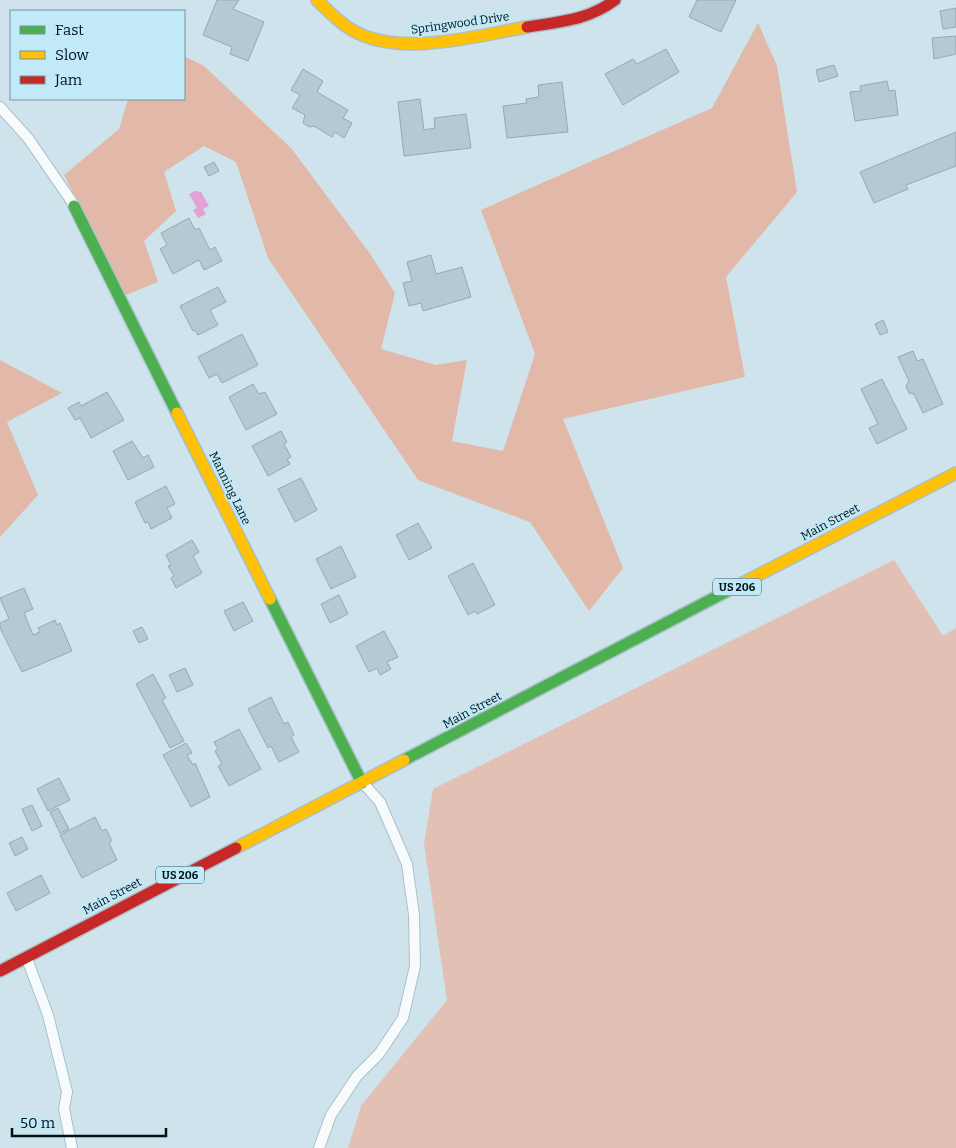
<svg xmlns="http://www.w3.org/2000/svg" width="956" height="1148" font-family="Bitter,serif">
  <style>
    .green { fill: #e2c0b3 }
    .forest { fill: #e2b9a9 }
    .water { fill: #e4a1d3 }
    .building { fill: #b3cad2; stroke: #94aab2 }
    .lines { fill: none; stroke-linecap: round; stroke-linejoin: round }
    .lane-casing { stroke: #aac0c8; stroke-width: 12 }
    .fast-casing { stroke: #aac0c8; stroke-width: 14 }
    .slow-casing { stroke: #aac0c8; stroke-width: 14 }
    .jam-casing { stroke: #aac0c8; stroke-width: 14 }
    .lane { stroke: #f8fbfc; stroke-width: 10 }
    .fast { stroke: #4caf50; stroke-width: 11 }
    .slow { stroke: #ffc107; stroke-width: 11 }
    .jam { stroke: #c62828; stroke-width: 11 }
    .labels { text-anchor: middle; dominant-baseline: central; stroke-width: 4; stroke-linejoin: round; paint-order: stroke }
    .shield { fill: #c1e9f8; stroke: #3a525b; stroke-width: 1 }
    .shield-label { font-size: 11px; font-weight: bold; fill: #001218 }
    .street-label { font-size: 12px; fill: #001218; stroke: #c1e9f8 }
  </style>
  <rect width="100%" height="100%" fill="#cee3eb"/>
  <!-- green -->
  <polygon class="green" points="894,560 943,636 956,628 956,1148 348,1148 361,1106 447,1000 424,844 433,789"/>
  <!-- forest -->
  <g class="forest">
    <polygon points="758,23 777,66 797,192 726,277 745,377 563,419 623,568 589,611 530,522 418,480 268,258 236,162 204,146 164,172 176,211 144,241 158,282 126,295 64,175 119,129 128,99 184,99 184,56 204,66 291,148 371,255 395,293 381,349 436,365 467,360 452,441 503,451 535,354 481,210 712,108"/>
    <polygon points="0,360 62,393 7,422 38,495 0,537"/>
  </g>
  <!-- water -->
  <polygon class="water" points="195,191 201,192 209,206 203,209 206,214 198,218 193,210 197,208 189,194"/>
  <!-- building -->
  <g class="building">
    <polygon points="217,0 239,0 233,9 264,22 248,61 230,54 232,47 203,35"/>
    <polygon points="697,0 736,0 721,32 689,17"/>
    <polygon points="956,8 956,27 943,29 940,11"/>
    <polygon points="956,36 956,54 934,59 932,38"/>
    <polygon points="666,49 679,72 623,105 605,74 633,59 637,64"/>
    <polygon points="834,65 838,76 819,82 816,70"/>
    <polygon points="303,69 323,81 317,92 348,110 343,118 352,123 344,138 335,132 332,137 314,126 310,127 303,123 305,115 292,108 300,95 291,90"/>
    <polygon points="887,81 889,91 895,90 898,115 855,121 850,92 861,91 860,86"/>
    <polygon points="562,82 568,132 507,138 503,106 527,103 526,99 539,97 538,85"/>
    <polygon points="420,99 424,130 435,128 434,118 466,114 471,148 404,156 398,102"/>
    <polygon points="956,132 956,166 906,185 908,189 874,203 860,172"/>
    <polygon points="214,162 219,171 209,176 204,167"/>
    <polygon points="189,218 195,230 199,228 210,250 215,247 222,261 204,270 199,260 173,274 160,249 167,245 161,233"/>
    <polygon points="431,255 436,274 462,267 471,297 423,311 421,303 409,306 403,283 412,281 407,262"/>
    <polygon points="218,287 226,302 210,310 218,325 198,335 195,330 193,331 180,306"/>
    <polygon points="883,320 888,332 880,335 875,324"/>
    <polygon points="242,334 258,365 222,383 217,374 209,378 198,357"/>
    <polygon points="913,351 917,361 923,359 943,404 923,413 914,394 909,393 906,386 909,381 898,357"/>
    <polygon points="882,379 907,429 877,444 869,428 878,424 861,389"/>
    <polygon points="253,384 259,394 265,392 277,414 246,430 229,397"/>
    <polygon points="107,392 124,420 91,438 80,418 75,420 68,408 79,402 81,406"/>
    <polygon points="281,431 287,442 284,444 291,457 287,459 290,464 268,476 252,446"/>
    <polygon points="132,441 143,458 148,455 154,467 128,480 113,451"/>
    <polygon points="301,478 317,510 295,522 278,489"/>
    <polygon points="166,486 175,504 167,508 172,518 151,529 148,522 145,523 135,502"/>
    <polygon points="418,523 432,548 409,560 396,535"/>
    <polygon points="192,540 199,552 193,556 202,573 176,588 171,578 174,576 168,566 171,565 166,555"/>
    <polygon points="341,546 356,577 331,589 316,559"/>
    <polygon points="473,563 495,605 477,614 475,611 468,615 448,576"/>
    <polygon points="24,588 33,609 24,613 33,635 40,632 38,628 55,620 57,625 60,623 72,651 22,672 0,628 0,623 9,619 0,598"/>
    <polygon points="339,595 348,614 330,623 321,604"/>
    <polygon points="243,602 253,621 234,631 224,611"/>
    <polygon points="142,627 148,639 139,643 133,631"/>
    <polygon points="384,631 398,657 387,662 391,669 380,675 377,668 369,672 356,646"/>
    <polygon points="185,668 193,685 177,692 169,675"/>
    <polygon points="153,674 166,698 162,700 184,741 170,748 136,684"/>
    <polygon points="271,697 284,724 288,722 294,735 291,737 299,752 279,762 271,746 268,748 248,709"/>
    <polygon points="239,729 261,769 229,786 218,766 222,764 215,751 218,749 214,742"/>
    <polygon points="186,743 192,753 187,755 193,765 195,763 210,797 191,807 163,755"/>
    <polygon points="59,778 70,800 48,811 37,789"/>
    <polygon points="32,805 42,826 32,831 22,809"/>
    <polygon points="58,808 69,829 60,833 50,812"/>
    <polygon points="95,817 102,831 106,829 112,841 109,843 117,860 82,878 60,835"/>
    <polygon points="22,837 28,849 15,856 9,843"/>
    <polygon points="41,875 50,893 16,911 7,893"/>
  </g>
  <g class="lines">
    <defs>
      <g id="lane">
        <polyline points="0,107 28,138 74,205"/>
        <polyline points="27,959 48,1015 67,1092 64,1109 72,1148"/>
        <polyline points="319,1148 331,1115 357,1076 379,1054 403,1018 415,966 414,915 407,864 380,802 363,783"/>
      </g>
      <g id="fast">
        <polyline points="74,206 177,413"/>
        <polyline points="270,599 362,783"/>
        <polyline points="404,760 733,588"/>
      </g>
      <g id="slow">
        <path d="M 317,0 C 328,11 338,22 352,30 C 399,58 476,36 527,27"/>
        <polyline points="177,413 270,599"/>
        <polyline points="733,588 956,473"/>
        <polyline points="236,848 404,760"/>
      </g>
      <g id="jam">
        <path d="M 527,27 C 559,22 589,20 615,0"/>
        <polyline points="0,971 236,848"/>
      </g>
    </defs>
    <!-- lane casing -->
    <use href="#lane" class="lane-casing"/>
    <!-- fast casing -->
    <use href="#fast" class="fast-casing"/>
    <!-- slow casing -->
    <use href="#slow" class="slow-casing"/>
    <!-- jam casing -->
    <use href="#jam" class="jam-casing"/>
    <!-- lane -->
    <use href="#lane" class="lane"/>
    <!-- fast -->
    <use href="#fast" class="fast"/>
    <!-- slow -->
    <use href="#slow" class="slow"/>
    <!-- jam -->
    <use href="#jam" class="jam"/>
  </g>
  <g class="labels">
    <!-- shield labels -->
    <g class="shield">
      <rect x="713" y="578.5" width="48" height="17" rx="4"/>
      <rect x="156" y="866.5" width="48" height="17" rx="4"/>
    </g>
    <g class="shield-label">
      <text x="737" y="587">US 206</text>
      <text x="180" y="875">US 206</text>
    </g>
    <!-- street labels -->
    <g class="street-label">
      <text transform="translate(460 23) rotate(-8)">Springwood Drive</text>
      <text transform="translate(230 488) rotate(64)">Manning Lane</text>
      <text transform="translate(830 522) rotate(-28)">Main Street</text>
      <text transform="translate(472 710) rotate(-28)">Main Street</text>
      <text transform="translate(112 896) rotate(-28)">Main Street</text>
    </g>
  </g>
  <!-- legend -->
  <rect x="10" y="10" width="175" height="90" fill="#c1e9f8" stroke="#74939e"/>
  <rect x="20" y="26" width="25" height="8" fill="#4caf50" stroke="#74939e"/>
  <text x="55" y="35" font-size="15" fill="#001218">Fast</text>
  <rect x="20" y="51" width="25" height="8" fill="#ffc107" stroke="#74939e"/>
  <text x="55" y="60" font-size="15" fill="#001218">Slow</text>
  <rect x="20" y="76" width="25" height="8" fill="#c62828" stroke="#74939e"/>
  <text x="55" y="85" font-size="15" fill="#001218">Jam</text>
  <!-- scale -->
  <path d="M12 1128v8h154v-8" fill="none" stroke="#001218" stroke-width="2.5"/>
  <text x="20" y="1128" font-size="15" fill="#001218" stroke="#c1e9f8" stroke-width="4" paint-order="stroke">50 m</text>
</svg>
